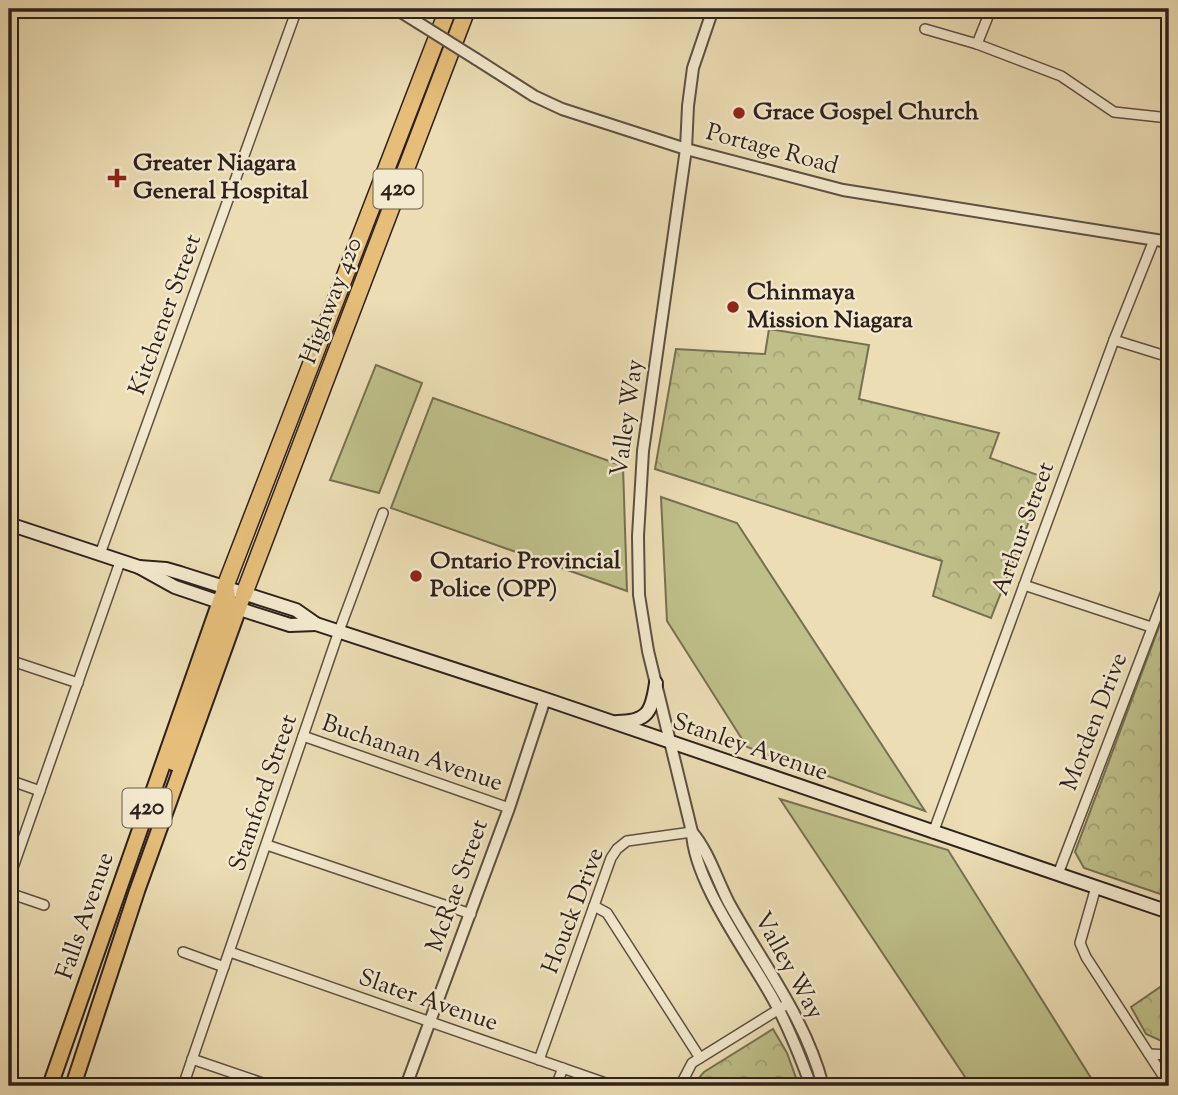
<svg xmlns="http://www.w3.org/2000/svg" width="1178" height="1095" font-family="'Sorts Mill Goudy',serif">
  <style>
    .grass { fill: #bebf89; stroke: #767052; stroke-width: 2 }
    .park { fill: url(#park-crowns); stroke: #767052; stroke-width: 2 }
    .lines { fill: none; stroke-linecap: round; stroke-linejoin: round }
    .minor-casing { stroke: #5d5042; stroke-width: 12 }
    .tertiary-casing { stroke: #5d5042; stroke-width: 14 }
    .secondary-casing { stroke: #2d211c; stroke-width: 16 }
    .trunk-casing { stroke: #2d211c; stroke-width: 18 }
    .motorway-casing { stroke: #2d211c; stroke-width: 19 }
    .minor { stroke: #f3e9ce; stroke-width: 9 }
    .tertiary { stroke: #f3e9ce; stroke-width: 10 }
    .secondary { stroke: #f3e9ce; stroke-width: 12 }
    .trunk { stroke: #e6be7a; stroke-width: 14 }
    .motorway { stroke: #e6be7a; stroke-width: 16 }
    .tertiary-bridge-casing { stroke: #5d5042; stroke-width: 14; stroke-linecap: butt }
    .tertiary-bridge { stroke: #f3e9ce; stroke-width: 10 }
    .poi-dot { fill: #8f2418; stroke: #f3e9ce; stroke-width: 2.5 }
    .labels { text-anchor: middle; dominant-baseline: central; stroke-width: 5; stroke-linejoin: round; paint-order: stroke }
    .shield { fill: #f3e9ce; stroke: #685d51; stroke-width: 2 }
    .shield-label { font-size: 23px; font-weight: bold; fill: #2d211c }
    .poi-label { font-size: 24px; font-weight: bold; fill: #2d211c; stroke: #f3e9ce; text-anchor: start }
    .street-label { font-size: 24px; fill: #2d211c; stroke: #f3e9ce }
  </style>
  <defs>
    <pattern id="park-crowns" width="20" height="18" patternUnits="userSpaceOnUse" patternTransform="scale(1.75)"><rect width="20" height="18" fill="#bebf89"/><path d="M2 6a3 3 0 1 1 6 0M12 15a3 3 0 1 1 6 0" fill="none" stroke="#a4a476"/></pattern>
  </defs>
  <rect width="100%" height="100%" fill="#ecddb4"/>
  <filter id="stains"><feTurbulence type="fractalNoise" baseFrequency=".00286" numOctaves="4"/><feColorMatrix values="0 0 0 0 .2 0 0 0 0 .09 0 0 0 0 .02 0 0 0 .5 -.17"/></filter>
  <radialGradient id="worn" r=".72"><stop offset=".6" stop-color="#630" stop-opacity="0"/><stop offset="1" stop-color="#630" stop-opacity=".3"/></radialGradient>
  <!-- grass -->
  <g class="grass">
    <polygon points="376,365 422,383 379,493 330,480"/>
    <polygon points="433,398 623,466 627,591 391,508"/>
    <polygon points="661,497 737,523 925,811 747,747 667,621"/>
    <polygon points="780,799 948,850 1096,1086 971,1086"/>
  </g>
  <!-- park -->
  <g class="park">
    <polygon points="769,329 869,345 859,399 999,433 990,458 1046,478 991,618 933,596 942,561 655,469 676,349 765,354"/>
    <polygon points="1169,600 1169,897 1084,868 1075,852"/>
    <polygon points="1169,981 1169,1043 1166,1043 1146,1034 1131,1007"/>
    <polygon points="773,1029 787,1053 799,1086 692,1086 704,1072"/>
  </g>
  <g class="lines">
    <defs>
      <g id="minor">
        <polyline points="925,29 977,44 1061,76 1114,112 1169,118"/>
        <polyline points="977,44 991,9"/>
        <polyline points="1114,340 1169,357"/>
        <polyline points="100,554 297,9"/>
        <polyline points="1024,585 1151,627"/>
        <polyline points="9,660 78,683"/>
        <polyline points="303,736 509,808"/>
        <polyline points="9,780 40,791"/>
        <polyline points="933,833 1114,340 1154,240"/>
        <polyline points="267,845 471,914"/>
        <polyline points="1058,874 1169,584"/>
        <polyline points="9,879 120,562"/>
        <polyline points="1096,887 1080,943 1086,957 1169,1085"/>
        <polyline points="9,893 44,905"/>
        <polyline points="594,906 607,913 700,1058"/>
        <polyline points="183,952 224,967"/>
        <polyline points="230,952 614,1086"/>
        <polyline points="1149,1054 1169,1055"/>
        <polyline points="192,1059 271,1086"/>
        <polyline points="539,1060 611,858 617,849 627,841 692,832"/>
        <polyline points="819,1082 836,1086"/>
        <polyline points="183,1086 339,631 383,513"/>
        <polyline points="556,1086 563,1068"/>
        <polyline points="680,1086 692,1063 784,1006"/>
      </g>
      <g id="tertiary">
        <polyline points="396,9 417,22"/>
        <path d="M 713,9 L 693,68 L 688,106 L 686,149 L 643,451 L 638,536 L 639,595 L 648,651 L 692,832 C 694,882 747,952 772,997 C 788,1025 800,1056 811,1086"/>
        <polyline points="476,59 534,96 562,109 686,149 843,190 1169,242"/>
        <path d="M 692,832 C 709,852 717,880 729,903 C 762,963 806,1019 823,1086"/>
        <polyline points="406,1086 509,808 545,699"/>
      </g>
      <g id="secondary">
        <polyline points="9,524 139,567 175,587 252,613 290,625 316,624"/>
        <polyline points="139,567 166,569 180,573 296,610 316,624 545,699 1169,912"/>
        <path d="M 617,722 C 648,722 652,711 656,683"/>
      </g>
      <g id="trunk">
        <polyline points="173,763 229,605 227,591"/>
        <polyline points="50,1086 225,587"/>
        <polyline points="73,1086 137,891 244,594"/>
      </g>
      <g id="motorway">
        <polyline points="225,587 448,9"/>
        <polyline points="244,594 467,9"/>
      </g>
    </defs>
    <!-- minor casing -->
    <use href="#minor" class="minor-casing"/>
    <!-- tertiary casing -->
    <use href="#tertiary" class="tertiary-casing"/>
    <!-- secondary casing -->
    <use href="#secondary" class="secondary-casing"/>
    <!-- trunk casing -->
    <use href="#trunk" class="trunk-casing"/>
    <!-- motorway casing -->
    <use href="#motorway" class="motorway-casing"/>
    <!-- minor -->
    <use href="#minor" class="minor"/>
    <!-- tertiary -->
    <use href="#tertiary" class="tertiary"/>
    <!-- secondary -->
    <use href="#secondary" class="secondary"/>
    <!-- trunk -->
    <use href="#trunk" class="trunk"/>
    <!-- motorway -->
    <use href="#motorway" class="motorway"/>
    <defs>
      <polyline id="tertiary-bridge" points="417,22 476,59"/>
    </defs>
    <!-- tertiary-bridge casing -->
    <use href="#tertiary-bridge" class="tertiary-bridge-casing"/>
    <!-- tertiary-bridge -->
    <use href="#tertiary-bridge" class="tertiary-bridge"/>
  </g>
  <!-- markers -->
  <g class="poi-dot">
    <circle cx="739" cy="113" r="7"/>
    <path d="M113.5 167.5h7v7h7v7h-7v7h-7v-7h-7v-7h7z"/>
    <circle cx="733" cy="307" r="7"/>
    <circle cx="416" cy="576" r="7"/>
  </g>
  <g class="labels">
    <!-- shield labels -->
    <g class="shield">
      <rect x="373.5" y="169.5" width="49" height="39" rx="5"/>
      <rect x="122.5" y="788.5" width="49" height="39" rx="5"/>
    </g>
    <g class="shield-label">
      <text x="398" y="189">420</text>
      <text x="147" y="808">420</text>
    </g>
    <!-- poi labels -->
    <g class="poi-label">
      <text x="753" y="113">Grace Gospel Church</text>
      <text x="133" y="164">Greater Niagara<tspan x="133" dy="28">General Hospital</tspan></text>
      <text x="747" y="293">Chinmaya<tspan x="747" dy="28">Mission Niagara</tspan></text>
      <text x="430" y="562">Ontario Provincial<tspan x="430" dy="28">Police (OPP)</tspan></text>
    </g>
    <!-- street labels -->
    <g class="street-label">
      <text transform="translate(772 150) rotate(15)">Portage Road</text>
      <text transform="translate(332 301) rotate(-69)">Highway 420</text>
      <text transform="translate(166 315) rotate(-70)">Kitchener Street</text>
      <text transform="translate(628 418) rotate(-82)">Valley Way</text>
      <text transform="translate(1024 529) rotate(-70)">Arthur Street</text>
      <text transform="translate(1095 722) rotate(-69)">Morden Drive</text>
      <text transform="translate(750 748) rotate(19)">Stanley Avenue</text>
      <text transform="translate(412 754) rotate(19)">Buchanan Avenue</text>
      <text transform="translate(264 793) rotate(-71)">Stamford Street</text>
      <text transform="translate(458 886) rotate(-70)">McRae Street</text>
      <text transform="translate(574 911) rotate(-69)">Houck Drive</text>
      <text transform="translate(86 916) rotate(-71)">Falls Avenue</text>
      <text transform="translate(788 966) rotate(61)">Valley Way</text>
      <text transform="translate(428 1001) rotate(19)">Slater Avenue</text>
    </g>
  </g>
  <!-- margin -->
  <rect width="1178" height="1095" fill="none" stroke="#ecddb4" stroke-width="35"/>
  <rect x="10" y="10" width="1157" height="1074" fill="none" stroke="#2d211c" stroke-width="3.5"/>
  <rect x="18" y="18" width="1143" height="1060" fill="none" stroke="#2d211c" stroke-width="2"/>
  <rect width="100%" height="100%" filter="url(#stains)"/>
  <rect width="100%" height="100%" fill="url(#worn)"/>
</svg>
